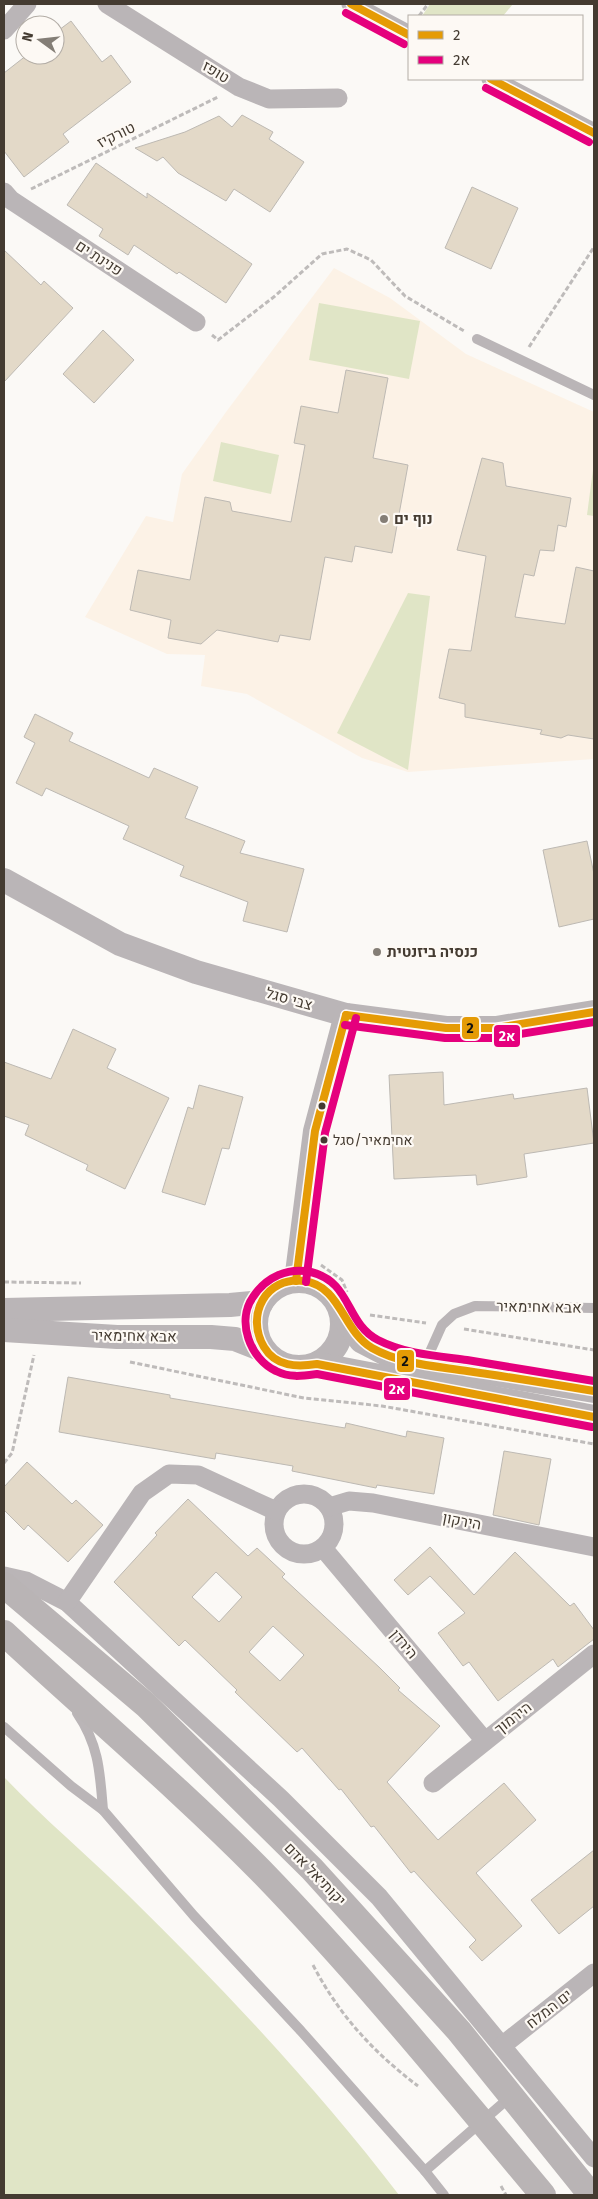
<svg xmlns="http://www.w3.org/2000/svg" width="598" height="2199" font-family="'Fira Sans',Heebo,sans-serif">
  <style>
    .built { fill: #fcf2e6 }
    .green { fill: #e0e5c6 }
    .building { fill: #e3d9c8; stroke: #bdb9b3; fill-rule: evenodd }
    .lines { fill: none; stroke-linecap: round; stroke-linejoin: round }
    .path { stroke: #bebbba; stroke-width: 3; stroke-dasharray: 5 2.5; stroke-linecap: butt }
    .service { stroke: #bab5b7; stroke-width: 10 }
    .minor { stroke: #bab5b7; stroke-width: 19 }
    .tertiary { stroke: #bab5b7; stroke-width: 24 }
    .secondary { stroke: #b9b4b5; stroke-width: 26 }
    .bus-1-casing { stroke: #fdf9f4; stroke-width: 11 }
    .bus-2-casing { stroke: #fdf9f4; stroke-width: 11 }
    .bus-1 { stroke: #e59b05; stroke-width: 8 }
    .bus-2 { stroke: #e5007d; stroke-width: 8 }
    .poi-dot { fill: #847e76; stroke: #fdf9f4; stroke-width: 2 }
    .bus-dot { fill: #443b31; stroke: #fdf9f4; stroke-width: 2 }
    .labels { text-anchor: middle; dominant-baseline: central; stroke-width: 4.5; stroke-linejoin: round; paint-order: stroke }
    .bus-label { font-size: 14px; fill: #443b31; stroke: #fdf9f4; text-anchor: start }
    .street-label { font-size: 15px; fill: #443b31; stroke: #fdf9f4 }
    .poi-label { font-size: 15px; font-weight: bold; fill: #443b31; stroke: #fdf9f4; text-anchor: start }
    .line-badge { stroke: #fdf9f4; stroke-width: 2 }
    .badge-label { font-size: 14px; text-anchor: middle; font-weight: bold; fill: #fff }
    .pale-badge-label { font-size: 14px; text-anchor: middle; font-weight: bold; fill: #111 }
  </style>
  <rect width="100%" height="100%" fill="#fbf9f6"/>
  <!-- built -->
  <polygon class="built" points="334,268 390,298 466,354 594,412 594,759 408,772 362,758 247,694 201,686 205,655 167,654 85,617 146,516 173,522 182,474 226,412"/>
  <!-- green -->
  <g class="green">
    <polygon points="430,4 513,4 503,16 422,16"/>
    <polygon points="319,303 420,321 409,379 309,360"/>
    <polygon points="221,442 279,455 271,494 213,481"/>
    <polygon points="594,462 594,516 587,515"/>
    <polygon points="408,593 430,596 408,770 337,733"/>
    <path d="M 4,1777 C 43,1818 87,1855 128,1895 C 224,1989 317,2088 399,2195 L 4,2195 Z"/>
  </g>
  <!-- building -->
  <g class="building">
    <polygon points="71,21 102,62 111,55 131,82 63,134 69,142 24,177 4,151 4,73 27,55 55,55 55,33"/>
    <polygon points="242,115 273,132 269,139 304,162 270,212 234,189 226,201 178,173 163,157 157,161 135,148 185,132 219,116 232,127"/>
    <polygon points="96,163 147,198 147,193 252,264 226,303 179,272 177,274 134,245 128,255 99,236 103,229 67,205"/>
    <polygon points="472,187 518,208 491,269 445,248"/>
    <polygon points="4,250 41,285 44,281 73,308 4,382"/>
    <polygon points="103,330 134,360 94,403 63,374"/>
    <polygon points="346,370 388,378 373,458 408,465 392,553 355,546 352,562 325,557 310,640 280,635 278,642 217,630 201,644 168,638 171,620 130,610 138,570 190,580 205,497 230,502 232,511 291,522 305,445 294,443 301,406 338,413"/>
    <polygon points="482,458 503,463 506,486 571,498 566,527 558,525 554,551 540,550 534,576 524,574 515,617 565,624 576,567 594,571 594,739 568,735 561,738 540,734 542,730 465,717 465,704 439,698 449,649 471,651 486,556 457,550"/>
    <polygon points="35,714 73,733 69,741 149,778 154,768 198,787 185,818 245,841 240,853 304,869 287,932 243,921 248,902 180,876 184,866 123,839 129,826 46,788 42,796 16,783 35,743 24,737"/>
    <polygon points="587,841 594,874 594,919 559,927 543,850"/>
    <polygon points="73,1029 116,1049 107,1068 169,1098 125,1189 86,1170 88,1165 25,1135 29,1125 4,1116 4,1062 51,1079"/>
    <polygon points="443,1072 444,1105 513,1094 514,1099 587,1088 594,1143 524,1154 527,1177 477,1185 476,1175 394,1179 389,1075"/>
    <polygon points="199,1085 243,1097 229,1149 222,1148 205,1205 162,1192 188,1107 193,1109"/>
    <polygon points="68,1377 170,1395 170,1398 345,1428 346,1423 406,1437 407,1431 444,1438 434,1494 377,1485 376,1488 292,1471 293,1466 216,1453 215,1459 59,1432"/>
    <polygon points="504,1451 551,1459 539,1525 493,1515"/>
    <polygon points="27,1462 72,1504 76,1500 103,1525 68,1562 28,1525 24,1530 4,1510 4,1487"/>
    <path d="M 188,1499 L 248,1556 L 257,1548 L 285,1574 L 282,1577 L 380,1668 L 400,1688 L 398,1690 L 440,1726 L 387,1782 L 438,1840 L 504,1783 L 536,1820 L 476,1873 L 522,1926 L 482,1961 L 469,1947 L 476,1940 L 414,1871 L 411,1873 L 374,1826 L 371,1827 L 341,1789 L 339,1790 L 302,1748 L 297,1752 L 235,1692 L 237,1690 L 185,1640 L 179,1646 L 114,1582 L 157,1535 L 155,1533 ZM 216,1572 L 242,1597 L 219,1622 L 192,1597 ZM 273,1626 L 304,1655 L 280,1681 L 249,1652 Z"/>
    <polygon points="430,1547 474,1595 515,1552 570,1606 574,1603 594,1630 594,1639 558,1667 553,1659 498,1701 469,1662 463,1666 438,1633 465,1613 430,1576 408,1595 394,1580"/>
    <polygon points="594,1850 594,1906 559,1934 531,1900"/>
  </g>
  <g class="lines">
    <!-- path -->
    <g class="path">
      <polyline points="419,16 428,4"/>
      <polyline points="31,189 218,97"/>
      <polyline points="212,335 218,340 275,296 322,254 347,249 371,260 405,296 464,331"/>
      <polyline points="529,347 594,247"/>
      <polyline points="321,1265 342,1280 347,1292"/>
      <polyline points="4,1282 81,1283"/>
      <polyline points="370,1315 426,1323"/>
      <polyline points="464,1329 594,1350"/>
      <polyline points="130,1362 304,1398 382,1406 594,1444"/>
      <polyline points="4,1463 12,1453 34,1355"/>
      <path d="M 313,1965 C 339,2015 373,2052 418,2086"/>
      <polyline points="501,2186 506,2195"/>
    </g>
    <!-- service -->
    <g class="service">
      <polyline points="477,339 594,395"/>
      <polyline points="425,1363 442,1325 454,1314 475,1306 594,1308"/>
      <path d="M 77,1713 C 99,1745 100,1773 103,1810"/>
      <polyline points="4,1727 71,1786 103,1810 194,1916 301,2031 425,2171 444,2195"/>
      <polyline points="425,2171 510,2097"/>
    </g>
    <!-- minor -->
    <g class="minor">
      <polyline points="107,4 239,87 269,99 338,98"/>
      <polyline points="351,4 409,35"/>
      <polyline points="4,30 27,4"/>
      <polyline points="491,79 594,133"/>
      <polyline points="4,192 11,200 196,322"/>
      <circle cx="304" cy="1524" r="30"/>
      <polyline points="329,1507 349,1501 373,1503 594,1547"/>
      <polyline points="323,1548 485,1741"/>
      <polyline points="4,1576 26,1581 67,1602 281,1799 379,1897 594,2158"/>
      <polyline points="67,1602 142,1493 169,1474 198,1475 276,1511"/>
      <polyline points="433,1783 594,1654"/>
      <polyline points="503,2045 594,1973"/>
    </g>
    <!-- tertiary -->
    <g class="tertiary">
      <polyline points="4,880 120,944 196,972 346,1015 446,1028 496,1028 594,1012"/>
      <circle cx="299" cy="1324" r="43"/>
      <polyline points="296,1281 315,1131 346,1015"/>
      <polyline points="4,1310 230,1305 262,1302"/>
      <polyline points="342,1315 361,1341 392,1357 594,1391"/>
      <polyline points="4,1330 117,1337 211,1337 235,1339 263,1350"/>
      <polyline points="317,1364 594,1417"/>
    </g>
    <!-- secondary -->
    <g class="secondary">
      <polyline points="4,1585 146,1705 312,1869 459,2031 591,2195"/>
      <path d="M 4,1633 C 89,1712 178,1787 260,1870 C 360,1973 451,2085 543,2195"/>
    </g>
    <defs>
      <g id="bus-1">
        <polyline points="351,4 409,35"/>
        <polyline points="491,79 594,133"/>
        <polyline points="346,1015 446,1028 496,1028 594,1012"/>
        <polyline points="296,1281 315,1131 346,1015"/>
        <path d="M 594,1391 C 552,1384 509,1377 467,1371 C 435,1366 400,1364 372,1348 C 342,1330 341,1286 304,1281 C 266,1276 245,1315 264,1347 C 276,1367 297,1367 317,1364 L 594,1417"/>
      </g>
      <g id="bus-2">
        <polyline points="346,13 404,44"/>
        <polyline points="486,88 589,142"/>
        <polyline points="345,1025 445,1038 496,1038 594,1022"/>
        <polyline points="306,1282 325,1133 356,1018"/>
        <path d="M 592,1427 L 317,1374 C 302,1376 290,1378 276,1371 C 250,1359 236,1321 253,1297 C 266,1277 288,1267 311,1272 C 352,1282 345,1323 378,1340 C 405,1354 437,1356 467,1360 C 509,1367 552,1374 594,1381"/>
      </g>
    </defs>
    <!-- bus-1 casing -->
    <use href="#bus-1" class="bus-1-casing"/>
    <!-- bus-2 casing -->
    <use href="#bus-2" class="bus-2-casing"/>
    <!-- bus-1 -->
    <use href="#bus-1" class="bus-1"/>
    <!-- bus-2 -->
    <use href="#bus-2" class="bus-2"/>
  </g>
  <!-- markers -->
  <g class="poi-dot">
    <circle cx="384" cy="519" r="5"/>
    <circle cx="377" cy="952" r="5"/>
  </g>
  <g class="bus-dot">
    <circle cx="322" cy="1106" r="4.5"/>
    <circle cx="324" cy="1140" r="4.5"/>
  </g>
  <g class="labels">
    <!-- bus labels -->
    <g class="bus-label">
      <text x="333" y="1140">אחימאיר/סגל</text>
    </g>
    <!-- street labels -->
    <g class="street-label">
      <text transform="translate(216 72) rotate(32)">טופז</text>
      <text transform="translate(116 135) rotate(-26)">טורקיז</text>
      <text transform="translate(99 258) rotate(33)">פנינת ים</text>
      <text transform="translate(289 999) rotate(16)">צבי סגל</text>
      <text transform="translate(539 1307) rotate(1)">אבא אחימאיר</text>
      <text transform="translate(134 1336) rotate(1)">אבא אחימאיר</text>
      <text transform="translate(462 1521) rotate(11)">הירקון</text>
      <text transform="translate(404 1644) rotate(50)">הירדן</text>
      <text transform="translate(513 1718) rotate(-38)">הירמוך</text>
      <text transform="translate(315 1874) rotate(46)">יקותיאל אדם</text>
      <text transform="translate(549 2009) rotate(-38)">ים המלח</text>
    </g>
    <!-- poi labels -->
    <g class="poi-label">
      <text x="394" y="519">נוף ים</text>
      <text x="387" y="952">כנסיה ביזנטית</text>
    </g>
  </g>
  <g class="line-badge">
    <rect x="461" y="1016" width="19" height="24" rx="5" fill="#e59b05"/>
    <rect x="493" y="1024" width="28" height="24" rx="5" fill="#e5007d"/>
    <rect x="396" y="1349" width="19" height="24" rx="5" fill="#e59b05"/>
    <rect x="383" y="1377" width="28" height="24" rx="5" fill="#e5007d"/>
  </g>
  <g class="badge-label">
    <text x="507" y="1041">2א</text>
    <text x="397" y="1394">2א</text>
  </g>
  <g class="pale-badge-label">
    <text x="470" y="1033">2</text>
    <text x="405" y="1366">2</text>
  </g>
  <!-- border -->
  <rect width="598" height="2199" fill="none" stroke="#443b31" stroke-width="10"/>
  <!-- legend -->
  <rect x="408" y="15" width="175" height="65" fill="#fdf9f4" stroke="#b3ada6"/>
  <rect x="418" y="31" width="25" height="8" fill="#e59b05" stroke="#b3ada6"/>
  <text x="453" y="40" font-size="15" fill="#443b31">2</text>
  <rect x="418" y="56" width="25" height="8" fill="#e5007d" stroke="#b3ada6"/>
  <text x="453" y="65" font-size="15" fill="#443b31">2א</text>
  <!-- north arrow -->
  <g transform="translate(40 40) rotate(285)"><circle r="24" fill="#fdf9f4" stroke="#b3ada6"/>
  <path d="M0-4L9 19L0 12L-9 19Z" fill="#847e76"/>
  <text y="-8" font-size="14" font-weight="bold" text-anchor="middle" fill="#443b31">N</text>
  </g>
</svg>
